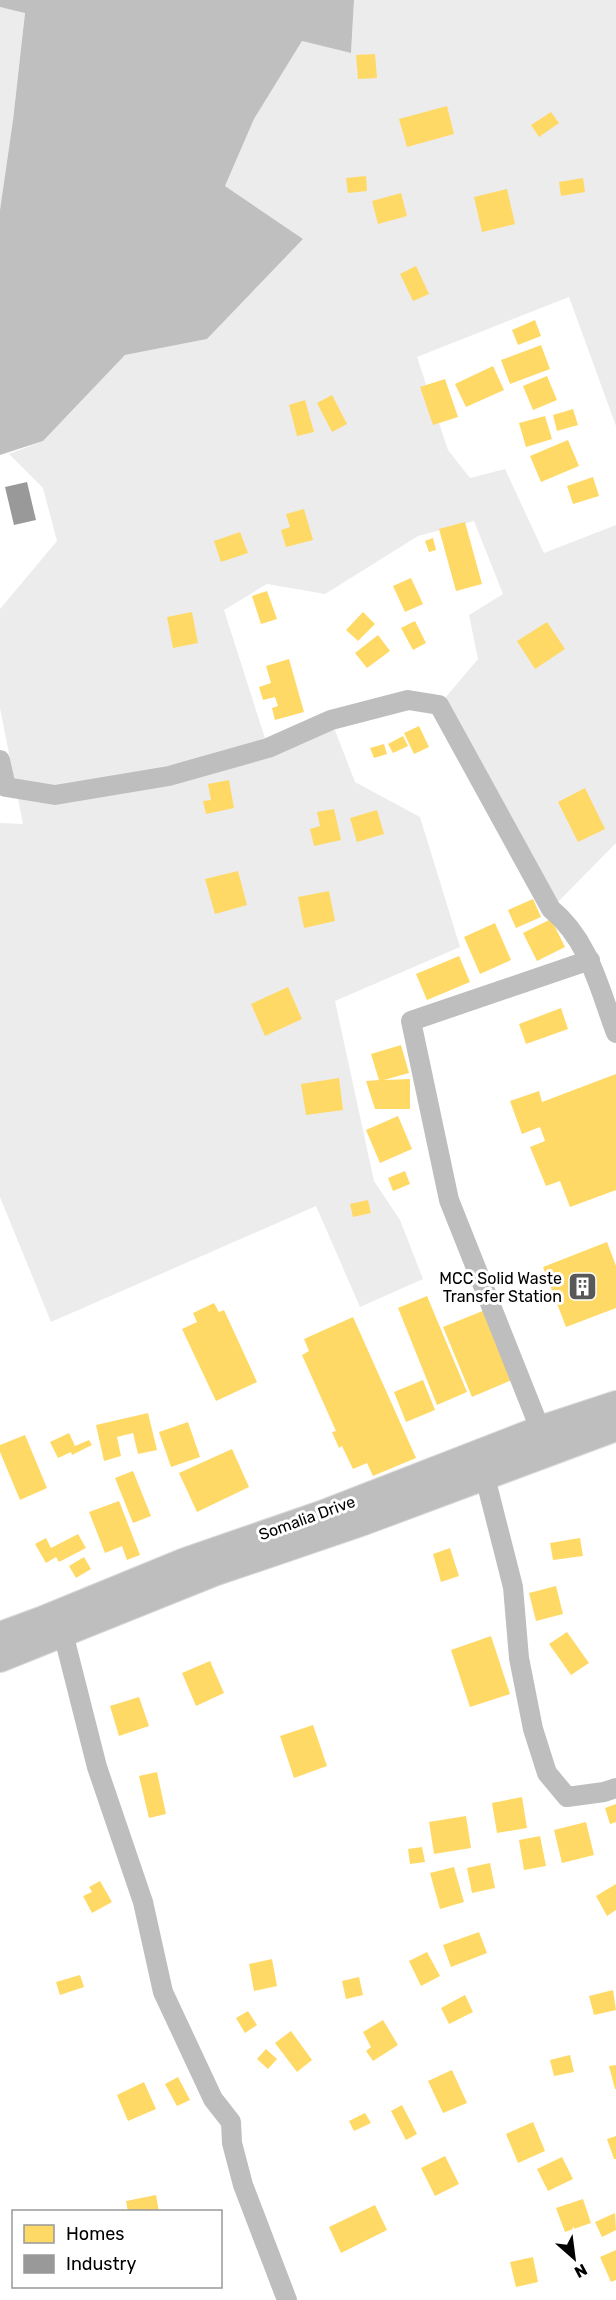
<svg xmlns="http://www.w3.org/2000/svg" width="616" height="2300" font-family="Rubik,sans-serif">
  <style>
    .green { fill: #ececec }
    .water { fill: #bfbfbf }
    .homes { fill: #ffd966 }
    .industry { fill: #999 }
    .lines { fill: none; stroke-linecap: round; stroke-linejoin: round }
    .major-casing { stroke: #dbdbdb; stroke-width: 28 }
    .minor { stroke: #bebebe; stroke-width: 20 }
    .major { stroke: #bebebe; stroke-width: 26 }
    .labels { text-anchor: middle; dominant-baseline: central; stroke-width: 6; stroke-linejoin: round; paint-order: stroke }
    .poi-label { font-size: 16px; fill: #000; stroke: #fff; text-anchor: end }
    .street-label { font-size: 16px; fill: #000; stroke: #fff }
  </style>
  <rect width="100%" height="100%" fill="#fff"/>
  <!-- green -->
  <g class="green">
    <polygon points="354,0 616,0 616,426 569,297 417,357 448,450 470,478 505,469 544,553 616,525 616,843 551,909 439,705 478,659 469,615 503,594 474,521 418,536 325,594 267,584 224,610 268,748 331,720 355,782 420,817 460,947 335,1001 374,1181 400,1220 423,1279 360,1307 316,1206 51,1322 0,1197 0,823 23,824 0,708 0,609 57,541 43,488 9,454 43,441 125,355 207,339 303,239 225,186 254,119 302,41 351,53"/>
    <polygon points="0,7 25,12 13,120 0,210"/>
  </g>
  <!-- water -->
  <polygon class="water" points="0,0 354,0 351,53 302,41 254,119 225,186 303,239 207,339 125,355 43,441 0,455 0,210 13,120 25,13 0,7"/>
  <!-- homes -->
  <g class="homes">
    <polygon points="375,54 377,78 358,79 356,55"/>
    <polygon points="447,106 454,134 407,147 399,119"/>
    <polygon points="551,112 559,123 539,137 531,125"/>
    <polygon points="366,176 367,191 348,193 346,178"/>
    <polygon points="583,178 585,192 561,196 559,182"/>
    <polygon points="507,189 515,224 482,232 474,197"/>
    <polygon points="401,193 407,216 378,224 372,201"/>
    <polygon points="416,266 429,294 413,301 400,274"/>
    <polygon points="535,320 541,336 518,345 512,330"/>
    <polygon points="541,345 550,369 510,384 501,360"/>
    <polygon points="493,366 504,390 466,407 455,384"/>
    <polygon points="547,376 557,400 533,410 523,386"/>
    <polygon points="445,379 458,417 433,425 420,387"/>
    <polygon points="332,395 347,424 332,432 317,403"/>
    <polygon points="305,400 314,432 297,436 289,405"/>
    <polygon points="573,409 578,425 557,431 553,415"/>
    <polygon points="545,416 552,439 526,447 519,423"/>
    <polygon points="568,440 579,466 541,482 530,456"/>
    <polygon points="593,477 599,496 573,504 567,486"/>
    <polygon points="304,509 313,540 286,547 281,530 290,527 286,514"/>
    <polygon points="465,522 482,584 456,591 439,529"/>
    <polygon points="240,532 248,553 221,562 214,541"/>
    <polygon points="433,538 436,550 429,552 425,541"/>
    <polygon points="411,578 423,604 405,612 393,586"/>
    <polygon points="267,591 277,619 261,624 252,596"/>
    <polygon points="192,612 198,643 173,648 167,617"/>
    <polygon points="363,612 375,624 358,641 346,630"/>
    <polygon points="415,621 426,643 413,650 401,628"/>
    <polygon points="547,622 565,649 535,669 517,641"/>
    <polygon points="378,635 390,651 367,668 355,653"/>
    <polygon points="289,659 304,712 275,720 272,708 278,706 275,697 263,700 259,687 271,683 266,666"/>
    <polygon points="419,726 429,747 414,754 404,733"/>
    <polygon points="403,736 408,746 393,753 388,744"/>
    <polygon points="384,744 387,754 374,758 370,748"/>
    <polygon points="229,780 234,808 206,814 203,801 211,800 208,784"/>
    <polygon points="585,788 605,829 578,842 558,802"/>
    <polygon points="334,809 341,840 314,846 310,829 320,826 317,812"/>
    <polygon points="377,810 384,834 357,842 350,818"/>
    <polygon points="238,871 247,905 215,914 205,879"/>
    <polygon points="329,891 335,921 304,928 298,897"/>
    <polygon points="533,899 541,917 516,928 508,910"/>
    <polygon points="551,919 565,947 537,961 523,933"/>
    <polygon points="495,923 511,960 480,974 464,937"/>
    <polygon points="459,956 470,982 427,1000 416,974"/>
    <polygon points="288,987 302,1019 265,1036 251,1004"/>
    <polygon points="561,1008 568,1029 526,1044 519,1024"/>
    <polygon points="401,1045 409,1073 384,1080 410,1079 410,1109 375,1109 366,1081 379,1080 371,1054"/>
    <polygon points="616,1074 616,1190 570,1207 560,1181 546,1186 530,1147 545,1141 540,1127 522,1134 510,1101 539,1091 542,1102"/>
    <polygon points="339,1078 343,1110 306,1115 301,1084"/>
    <polygon points="398,1116 412,1149 380,1163 366,1130"/>
    <polygon points="405,1171 410,1184 393,1191 388,1178"/>
    <polygon points="368,1200 371,1213 353,1217 350,1204"/>
    <polygon points="607,1242 616,1266 616,1308 566,1327 543,1267"/>
    <polygon points="427,1296 467,1392 437,1405 398,1308"/>
    <polygon points="214,1303 219,1312 224,1310 257,1382 216,1401 182,1329 197,1322 193,1313"/>
    <polygon points="485,1310 514,1379 472,1397 443,1327"/>
    <polygon points="353,1317 416,1458 373,1476 367,1463 353,1469 342,1446 339,1448 332,1432 336,1431 302,1355 309,1351 304,1339"/>
    <polygon points="423,1380 435,1410 406,1422 394,1392"/>
    <polygon points="148,1413 157,1450 138,1454 133,1433 117,1437 121,1456 104,1461 96,1425"/>
    <polygon points="188,1422 200,1457 171,1467 159,1432"/>
    <polygon points="69,1433 75,1446 89,1440 92,1445 72,1455 71,1452 58,1458 50,1442"/>
    <polygon points="25,1435 47,1488 20,1500 0,1452 0,1445"/>
    <polygon points="232,1449 249,1487 197,1512 179,1473"/>
    <polygon points="133,1471 151,1516 133,1523 115,1478"/>
    <polygon points="119,1501 140,1555 127,1560 122,1546 105,1553 89,1512"/>
    <polygon points="78,1534 86,1548 59,1562 56,1557 46,1563 35,1544 46,1538 51,1548"/>
    <polygon points="580,1538 583,1556 553,1560 550,1543"/>
    <polygon points="450,1548 459,1576 441,1582 433,1554"/>
    <polygon points="84,1557 91,1569 76,1578 69,1566"/>
    <polygon points="556,1586 563,1614 536,1621 529,1593"/>
    <polygon points="567,1632 589,1663 571,1675 549,1644"/>
    <polygon points="491,1636 510,1694 470,1707 451,1650"/>
    <polygon points="210,1661 224,1693 196,1706 182,1673"/>
    <polygon points="139,1697 149,1726 119,1736 110,1706"/>
    <polygon points="313,1725 327,1766 294,1778 280,1736"/>
    <polygon points="157,1772 166,1814 149,1818 139,1776"/>
    <polygon points="522,1797 527,1828 497,1833 492,1803"/>
    <polygon points="616,1804 616,1822 610,1824 605,1808"/>
    <polygon points="466,1816 471,1848 434,1854 429,1822"/>
    <polygon points="586,1822 594,1855 562,1863 554,1830"/>
    <polygon points="540,1836 546,1866 524,1870 519,1840"/>
    <polygon points="422,1847 425,1862 410,1864 408,1849"/>
    <polygon points="490,1863 495,1888 472,1893 467,1868"/>
    <polygon points="454,1867 464,1902 440,1909 430,1873"/>
    <polygon points="100,1881 112,1902 92,1913 83,1896 92,1892 89,1887"/>
    <polygon points="616,1884 616,1910 607,1916 596,1896"/>
    <polygon points="479,1932 487,1953 451,1967 443,1945"/>
    <polygon points="427,1952 440,1976 421,1986 409,1961"/>
    <polygon points="272,1959 277,1986 254,1991 249,1964"/>
    <polygon points="80,1975 84,1987 60,1995 56,1982"/>
    <polygon points="359,1977 363,1995 346,1999 342,1981"/>
    <polygon points="613,1990 616,2010 594,2015 589,1996"/>
    <polygon points="465,1995 473,2012 449,2024 441,2008"/>
    <polygon points="248,2011 257,2025 245,2033 236,2018"/>
    <polygon points="383,2020 398,2045 373,2061 366,2051 371,2047 363,2032"/>
    <polygon points="291,2031 312,2060 297,2072 275,2043"/>
    <polygon points="266,2049 277,2059 268,2069 257,2059"/>
    <polygon points="570,2055 574,2072 554,2076 550,2060"/>
    <polygon points="616,2065 616,2089 615,2089 609,2066"/>
    <polygon points="452,2070 467,2103 443,2113 428,2081"/>
    <polygon points="178,2077 190,2100 177,2106 165,2084"/>
    <polygon points="144,2082 156,2109 128,2121 117,2095"/>
    <polygon points="402,2105 417,2134 406,2140 391,2111"/>
    <polygon points="365,2113 371,2123 354,2131 349,2121"/>
    <polygon points="533,2122 545,2151 518,2163 506,2134"/>
    <polygon points="616,2136 616,2159 614,2159 607,2139"/>
    <polygon points="445,2156 459,2184 435,2196 421,2168"/>
    <polygon points="562,2157 573,2179 548,2191 537,2169"/>
    <polygon points="156,2195 159,2212 128,2212 126,2201"/>
    <polygon points="583,2199 591,2223 565,2232 556,2208"/>
    <polygon points="375,2205 387,2230 341,2253 329,2227"/>
    <polygon points="615,2213 616,2230 602,2237 595,2222"/>
    <polygon points="616,2250 616,2280 611,2282 600,2257"/>
    <polygon points="533,2257 538,2282 516,2287 510,2262"/>
  </g>
  <!-- industry -->
  <polygon class="industry" points="27,482 36,520 14,525 5,487"/>
  <g class="lines">
    <defs>
      <g id="major">
        <polyline points="0,1635 41,1620 185,1561 321,1514 540,1429 616,1404"/>
        <polyline points="0,1659 214,1573 361,1523 616,1428"/>
      </g>
    </defs>
    <!-- major casing -->
    <use href="#major" class="major-casing"/>
    <!-- minor -->
    <g class="minor">
      <path d="M 0,760 L 6,787 L 55,795 L 169,776 L 268,748 L 331,720 L 408,700 L 439,705 L 551,909 C 589,940 599,988 616,1033"/>
      <polyline points="540,1429 449,1200 411,1021 590,960"/>
      <polyline points="485,1477 513,1587 519,1658 533,1729 547,1773 567,1797 604,1792 616,1788"/>
      <polyline points="63,1633 97,1767 143,1902 163,1992 213,2099 231,2122 232,2143 243,2185 287,2300"/>
    </g>
    <!-- major -->
    <use href="#major" class="major"/>
  </g>
  <!-- icons -->
  <defs>
    <symbol id="building-square" viewBox="-11 -11 22 22"><rect x="-9" y="-9" width="18" height="18" rx="4" fill="#595959" stroke="#fff"/><path d="M-4-6H4V6H1V3H-1V6H-4ZM-2.5-4.3h1.7v1.8h-1.7ZM.8-4.3h1.7v1.8H.8ZM-2.5-1h1.7V.8h-1.7ZM.8-1h1.7V.8H.8Z" fill="#fff"/></symbol>
  </defs>
  <g fill-rule="evenodd">
    <use href="#building-square" x="566" y="1270" width="33" height="33"/>
  </g>
  <g class="labels">
    <!-- poi labels -->
    <g class="poi-label">
      <text x="562" y="1278">MCC Solid Waste<tspan x="562" dy="18">Transfer Station</tspan></text>
    </g>
    <!-- street labels -->
    <g class="street-label">
      <text transform="translate(307 1518) rotate(-20)">Somalia Drive</text>
    </g>
  </g>
  <!-- legend -->
  <rect x="12" y="2210" width="210" height="78" fill="#ffffff" stroke="#999999" stroke-width="1.5"/>
  <rect x="24" y="2225" width="30" height="18" fill="#ffd966" stroke="#999999" stroke-width="1.5"/>
  <text x="66" y="2240" font-size="18" fill="#000000">Homes</text>
  <rect x="24" y="2255" width="30" height="18" fill="#999999" stroke="#999999" stroke-width="1.5"/>
  <text x="66" y="2270" font-size="18" fill="#000000">Industry</text>
  <!-- north arrow -->
  <g transform="translate(574 2258) rotate(152)" stroke="#ffffff" stroke-width="4.5" paint-order="stroke">
  <path d="M0-4.5L10 22L0 15L-10 22Z" fill="#000000"/>
  <text y="-9" font-size="16" font-weight="bold" text-anchor="middle" fill="#000000">N</text>
  </g>
</svg>
